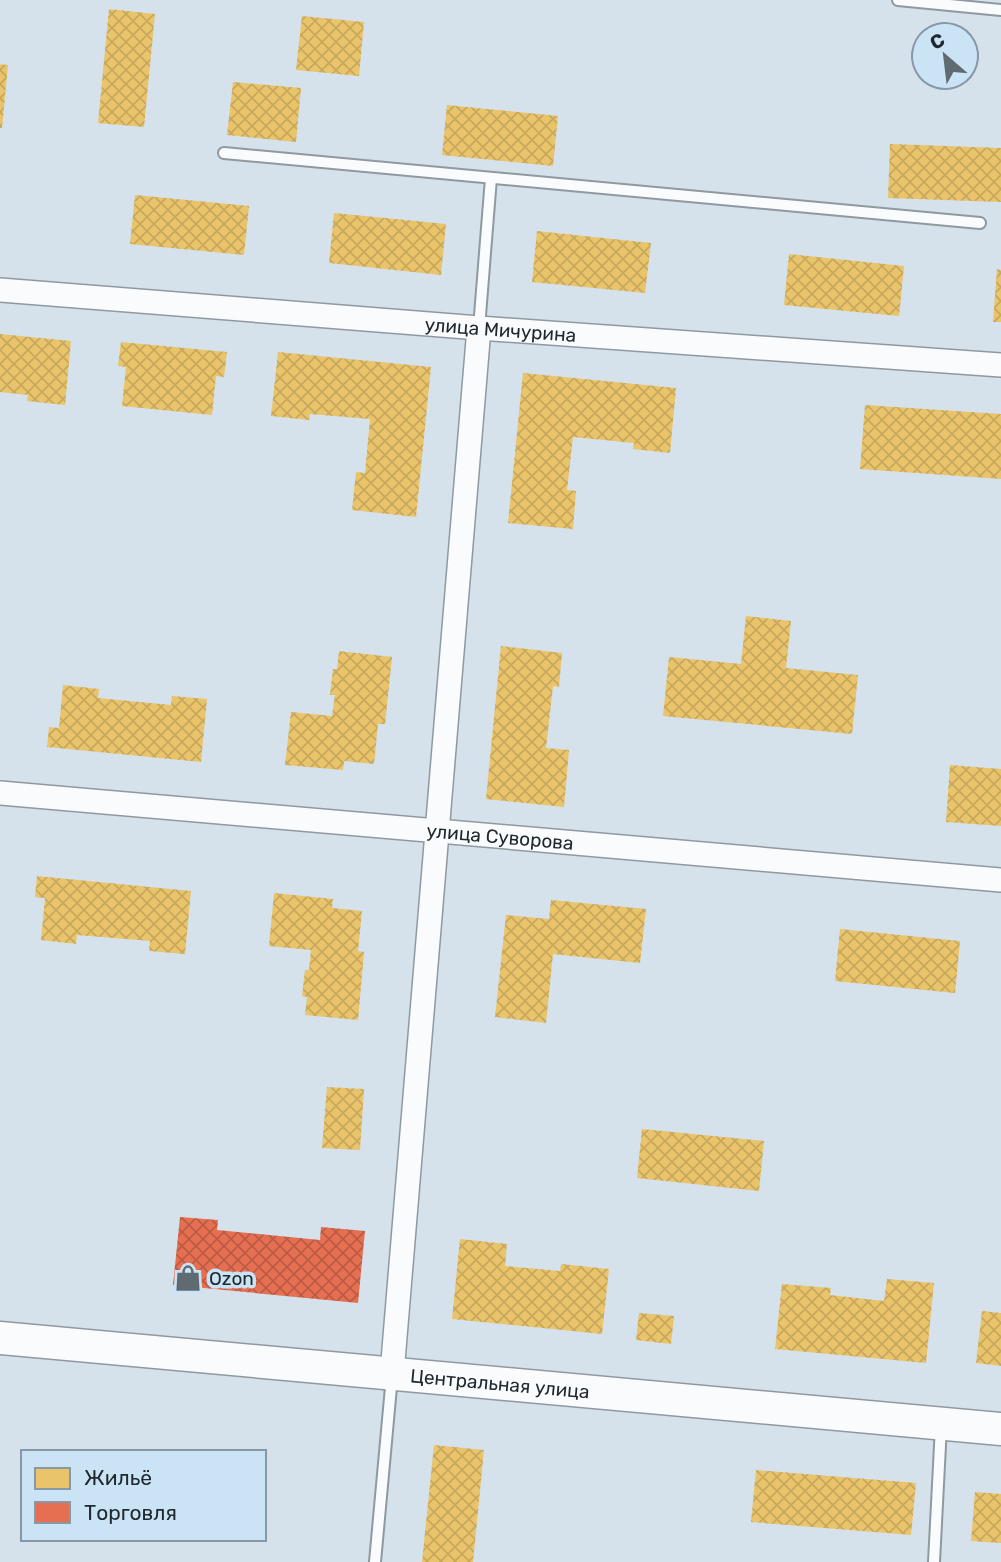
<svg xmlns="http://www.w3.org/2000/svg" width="1001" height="1562" font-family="Rubik,sans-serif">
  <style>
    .homes { fill: url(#homes-cross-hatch) }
    .shops { fill: url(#shops-cross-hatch) }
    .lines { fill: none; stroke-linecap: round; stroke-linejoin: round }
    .lane-casing { stroke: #8f99a0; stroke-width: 14 }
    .street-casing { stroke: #8f99a0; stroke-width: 26 }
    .secondary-casing { stroke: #8f99a0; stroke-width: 35 }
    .lane { stroke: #f9fbfc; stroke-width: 10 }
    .street { stroke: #f9fbfc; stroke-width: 23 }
    .secondary { stroke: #f9fbfc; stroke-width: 32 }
    .labels { text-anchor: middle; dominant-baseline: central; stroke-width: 7; stroke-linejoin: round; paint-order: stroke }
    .street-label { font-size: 19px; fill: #20292f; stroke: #cbe4f5 }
    .poi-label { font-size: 19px; fill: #20292f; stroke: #cbe4f5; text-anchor: start }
  </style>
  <defs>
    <pattern id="homes-cross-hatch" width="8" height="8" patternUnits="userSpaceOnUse" patternTransform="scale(1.75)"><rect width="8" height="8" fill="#e9c46a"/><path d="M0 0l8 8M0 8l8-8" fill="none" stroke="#c8a85c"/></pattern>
    <pattern id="shops-cross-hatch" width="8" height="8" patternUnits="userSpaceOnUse" patternTransform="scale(1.75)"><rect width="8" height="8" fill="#e76f51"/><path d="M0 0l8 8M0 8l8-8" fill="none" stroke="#bb5b44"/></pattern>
  </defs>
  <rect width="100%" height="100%" fill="#d5e2eb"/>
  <!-- homes -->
  <g class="homes">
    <polygon points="109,9 155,14 144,127 98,123"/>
    <polygon points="302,16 364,22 359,76 296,70"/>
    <polygon points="0,64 8,65 2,128 0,128"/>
    <polygon points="233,82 301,88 296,142 227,135"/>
    <polygon points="447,105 558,116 553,166 442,155"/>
    <polygon points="890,144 1001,148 1001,202 888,198"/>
    <polygon points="135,195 249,206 244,255 130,244"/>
    <polygon points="334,213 446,224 441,275 329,263"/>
    <polygon points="537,231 651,243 645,293 532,282"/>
    <polygon points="789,254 904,266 899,316 784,305"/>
    <polygon points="997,269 1001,270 1001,322 993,322"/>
    <polygon points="0,334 71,341 65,405 27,401 28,395 0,392"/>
    <polygon points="121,342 227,352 224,377 216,376 212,415 122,406 126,367 118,366"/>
    <polygon points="278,352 431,367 416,517 352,510 356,472 365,473 370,419 310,414 309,420 271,416"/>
    <polygon points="523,373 676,388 670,453 633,449 634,443 573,437 567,490 576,491 573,529 508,523"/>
    <polygon points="865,405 1001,414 1001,479 860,469"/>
    <polygon points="746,616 791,621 786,668 858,675 852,734 663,716 669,657 741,664"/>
    <polygon points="501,646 562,653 559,687 553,686 546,748 569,750 564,807 486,799"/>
    <polygon points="339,651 392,657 385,724 378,724 374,764 344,761 343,770 285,765 291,712 332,716 335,695 330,695 333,669 337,669"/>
    <polygon points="63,685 99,689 98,698 171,705 172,696 207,699 201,762 47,747 49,727 59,728"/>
    <polygon points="950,765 1001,769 1001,826 946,822"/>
    <polygon points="37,876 191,891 185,954 149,951 150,941 77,935 76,944 41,940 45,898 35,897"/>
    <polygon points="274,893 333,899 332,908 362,911 358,951 364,952 358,1020 305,1015 307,997 302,996 305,970 309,970 311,950 269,946"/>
    <polygon points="551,900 646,909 640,963 553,954 546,1023 495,1017 506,915 549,919"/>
    <polygon points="840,929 960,941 955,993 835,981"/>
    <polygon points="327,1087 364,1089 360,1150 322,1148"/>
    <polygon points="642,1129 764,1141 759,1191 637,1178"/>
    <polygon points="460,1239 507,1244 505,1266 560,1271 561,1264 609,1269 602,1334 452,1319"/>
    <polygon points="887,1279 934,1283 926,1363 775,1349 782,1284 831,1288 830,1295 884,1301"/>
    <polygon points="982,1311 1001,1313 1001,1366 976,1363"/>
    <polygon points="639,1313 674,1316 671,1344 636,1340"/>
    <polygon points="434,1445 484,1450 473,1562 422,1562"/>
    <polygon points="756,1470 916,1483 911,1535 751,1522"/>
    <polygon points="975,1492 1001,1494 1001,1543 971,1541"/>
  </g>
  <!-- shops -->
  <polygon class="shops" points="180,1217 218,1220 217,1230 320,1240 321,1227 365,1231 358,1303 173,1285"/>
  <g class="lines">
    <defs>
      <g id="lane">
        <polyline points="898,0 1001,10"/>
        <polyline points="224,153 980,223"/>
        <polyline points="479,328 491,178"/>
        <polyline points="375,1562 392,1376"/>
        <polyline points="934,1562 941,1426"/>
      </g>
      <g id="street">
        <path id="s1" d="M 0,290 L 479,328 L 1001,365"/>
        <path id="s2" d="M 0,793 L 1001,880"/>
        <polyline points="392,1373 479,328"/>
      </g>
      <g id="secondary">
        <path id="s3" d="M 0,1338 L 1001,1429"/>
      </g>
    </defs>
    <!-- lane casing -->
    <use href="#lane" class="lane-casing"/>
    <!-- street casing -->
    <use href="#street" class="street-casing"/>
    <!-- secondary casing -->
    <use href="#secondary" class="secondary-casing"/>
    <!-- lane -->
    <use href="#lane" class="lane"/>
    <!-- street -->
    <use href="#street" class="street"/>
    <!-- secondary -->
    <use href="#secondary" class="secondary"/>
  </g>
  <!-- icons -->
  <defs>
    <symbol id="shop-bare" viewBox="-9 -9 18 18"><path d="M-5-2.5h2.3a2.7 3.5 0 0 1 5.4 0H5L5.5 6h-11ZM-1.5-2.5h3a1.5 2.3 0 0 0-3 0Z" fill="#5f6a71" stroke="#cbe4f5" stroke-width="2.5" paint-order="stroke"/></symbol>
  </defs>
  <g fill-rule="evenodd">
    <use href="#shop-bare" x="169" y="1259" width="38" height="38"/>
  </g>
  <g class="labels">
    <!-- street labels -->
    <g class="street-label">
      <text stroke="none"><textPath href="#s1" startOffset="502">улица Мичурина</textPath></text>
      <text stroke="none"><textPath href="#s2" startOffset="502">улица Суворова</textPath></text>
      <text stroke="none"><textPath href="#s3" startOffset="502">Центральная улица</textPath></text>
    </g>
    <!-- poi labels -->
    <g class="poi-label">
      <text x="209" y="1278">Ozon</text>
    </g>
  </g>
  <!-- legend -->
  <rect x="21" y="1450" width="245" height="91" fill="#cbe4f5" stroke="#8799a6" stroke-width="2"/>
  <rect x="35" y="1468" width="35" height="21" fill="#e9c46a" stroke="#8799a6" stroke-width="2"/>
  <text x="84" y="1485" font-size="21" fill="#20292f">Жильё</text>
  <rect x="35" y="1502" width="35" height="21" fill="#e76f51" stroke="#8799a6" stroke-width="2"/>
  <text x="84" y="1520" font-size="21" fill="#20292f">Торговля</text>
  <!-- north arrow -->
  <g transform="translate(945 56) rotate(332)"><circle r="33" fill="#cbe4f5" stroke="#8799a6" stroke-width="2"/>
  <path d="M0-5L12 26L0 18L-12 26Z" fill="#5f6a71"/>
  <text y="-10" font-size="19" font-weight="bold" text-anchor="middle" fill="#20292f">С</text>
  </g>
</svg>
